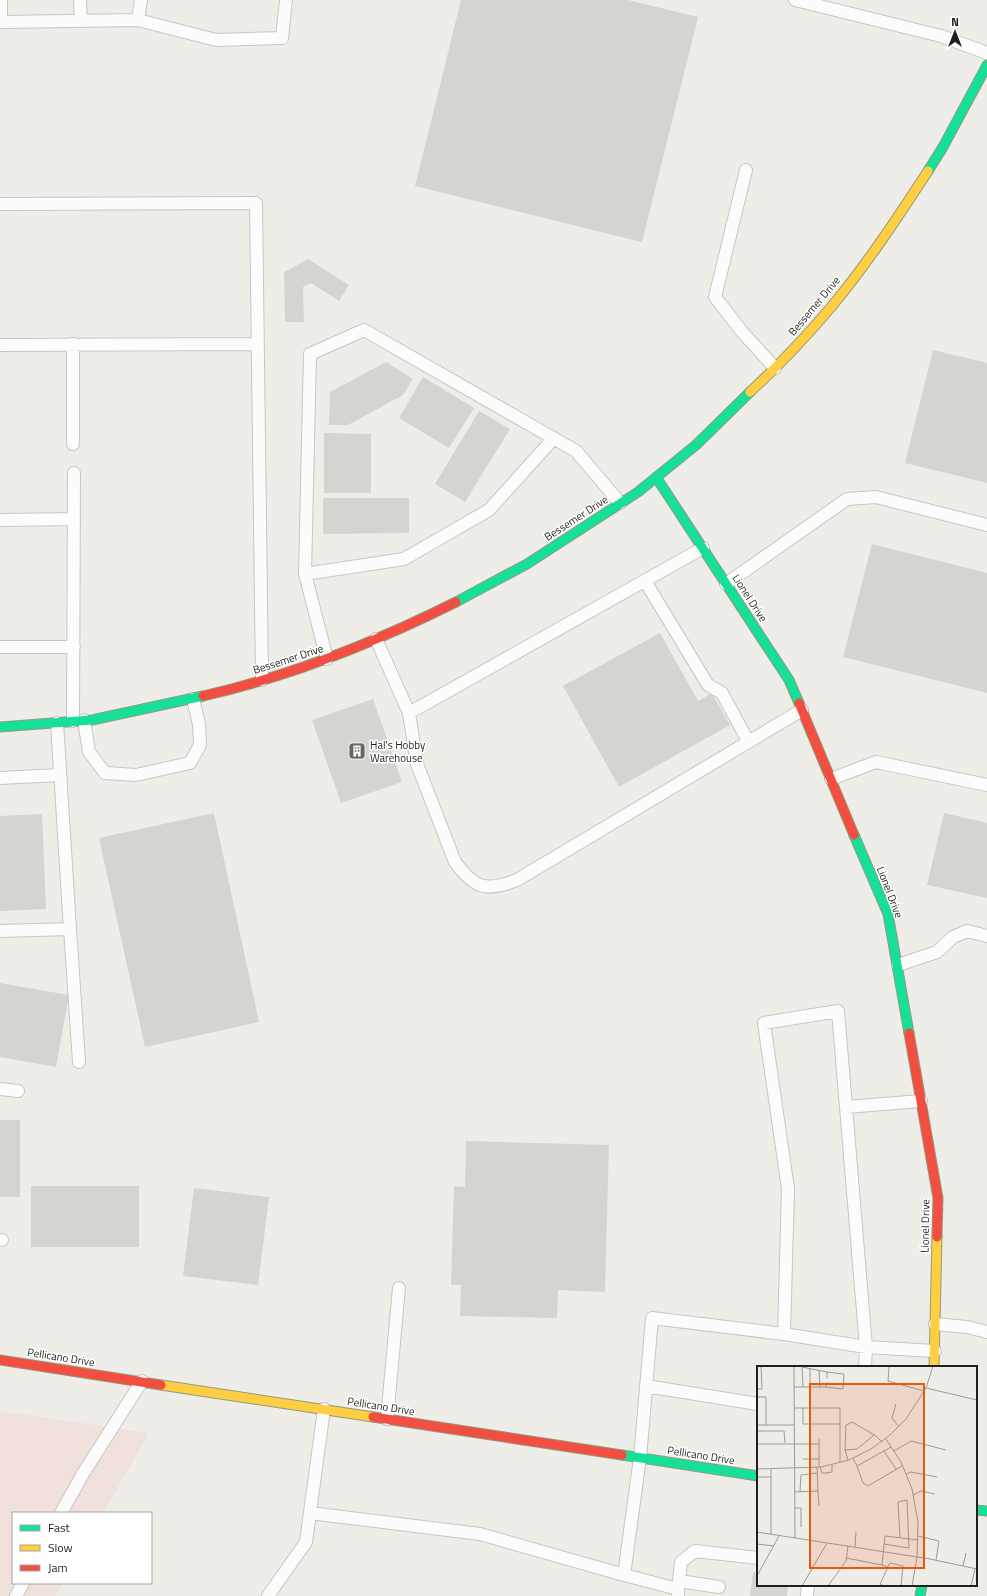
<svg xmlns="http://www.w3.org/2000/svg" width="987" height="1596" font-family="'Titillium Web',sans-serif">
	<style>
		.commercial { fill: #f1e1dc }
		.building { fill: #d6d4d0 }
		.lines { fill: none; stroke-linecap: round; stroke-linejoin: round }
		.lane-casing { stroke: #c6c6c4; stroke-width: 14 }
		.fast-casing { stroke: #94997e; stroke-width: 11 }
		.slow-casing { stroke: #94997e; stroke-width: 11 }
		.jam-casing { stroke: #94997e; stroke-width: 11 }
		.lane { stroke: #fcfcfc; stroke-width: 12 }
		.fast { stroke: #16e098; stroke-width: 9 }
		.slow { stroke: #ffcf43; stroke-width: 9 }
		.jam { stroke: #f24e42; stroke-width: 9 }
		.labels { text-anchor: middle; stroke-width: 3; stroke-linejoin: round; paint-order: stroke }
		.street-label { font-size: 11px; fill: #1f1f1f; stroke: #fff }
		.poi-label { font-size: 11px; fill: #1f1f1f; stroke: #fff; text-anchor: start }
		.inset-road { fill: none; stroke: #9b9b98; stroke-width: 1 }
		.view { fill: #e8590c; fill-opacity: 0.15; stroke: #e8590c; stroke-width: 2 }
		.inset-edge { fill: none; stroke: #1f1f1f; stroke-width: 2 }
	</style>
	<rect width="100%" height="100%" fill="#eeede8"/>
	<!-- commercial -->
	<path class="commercial" d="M0,1411l149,22 -46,80h-90v70h50l-8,13h-55z"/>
	<!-- building -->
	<path class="building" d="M461,0h167l70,17 -56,225 -227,-56z
		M308,259l41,26 -10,16 -28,-18 -8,4 1,35h-19l-1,-50z
		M933,350l54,13v120l-82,-20z
		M386,362l27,17 -10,16 -55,30h-19l1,-33z
		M423,377l51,31 -25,40 -50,-30z
		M479,411l31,18 -45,73 -30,-18z
		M324,433l47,1v59h-47z
		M323,498h86v35l-86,1z
		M872,544l115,29v120l-144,-36z
		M660,633l38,68 14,-8 18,32 -111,62 -56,-101z
		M373,699l29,83 -61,21 -29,-83z
		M214,813l45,209 -114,25 -46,-209z
		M944,813l43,10v75l-60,-13z
		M42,814l4,95 -46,2v-95z
		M0,983l69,12 -13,72 -56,-10z
		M0,1120h20v77h-20z
		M466,1141l143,4 -4,147 -47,-2 -1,28 -97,-2 1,-31h-10l3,-99 11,1z
		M31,1186h108v61h-108z
		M194,1188l75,9 -11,88 -75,-9z
		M753,1572l5,1v12h30l-1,11h-37z"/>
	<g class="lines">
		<!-- lane casing -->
		<g class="lane-casing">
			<path id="lane" d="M1,0v22
				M80,0l1,21
				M795,0l146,36 46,17
				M138,20l78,20 66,-2 4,-38
				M0,22l138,-2 3,-20
				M746,170l-31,127 28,36 32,35
				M0,204l256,-1 6,477
				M73,344v100
				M0,345l258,-1
				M0,520l74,-1
				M305,574l99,-15 85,-49 65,-72
				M645,581l63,104 14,8 26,48
				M726,584l121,-85 29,-2 111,28
				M376,639l33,74 294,-165
				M0,647h74
				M327,659l-22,-85 5,-220 54,-24 212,121 44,52
				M409,713l8,51 38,98c20,27 31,30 62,18l285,-170
				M84,720l5,32 16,21 31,2 54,-12 10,-18 -1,-21 -6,-25
				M73,721l1,-248
				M0,778l59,-3
				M831,779l45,-17 111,23
				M70,929l9,133
				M0,931l70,-2 -13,-206
				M898,965l39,-13 16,-15 14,-6 20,5
				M0,1089l18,2
				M846,1107l75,-6
				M0,1240h2
				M935,1324l32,3 20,5
				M784,1334l4,-145 -24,-166 74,-12 28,336 -1,20
				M646,1386l112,18
				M387,1419l12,-131
				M61,1513l23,-41 58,-91
				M310,1513l170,21 144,41
				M679,1581l40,6
				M678,1589l3,-27 14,-11 63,7
				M16,1596l7,-13
				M268,1596l38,-54 18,-133
				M678,1596v-7l-54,-14 16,-117 12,-140 132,16 82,13 69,4
				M807,1596l1,-11"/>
		</g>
		<!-- fast casing -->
		<g class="fast-casing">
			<path id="fast" d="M928,171l15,-24 44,-82
				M656,477l133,203 10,23
				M456,602l71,-38 111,-72 58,-47 54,-53
				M0,727l92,-7 111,-24
				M854,835l34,79 21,119
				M622,1455l136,21
				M976,1510l11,1
				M920,1596l2,-11"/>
		</g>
		<!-- slow casing -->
		<g class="slow-casing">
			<path id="slow" d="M750,392c29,-27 57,-56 82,-86 35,-42 66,-89 96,-135
				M934,1367l3,-130
				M161,1385l212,32"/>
		</g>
		<!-- jam casing -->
		<g class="jam-casing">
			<path id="jam" d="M203,696c88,-20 173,-54 253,-94
				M799,703l55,132
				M909,1033l29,165 -1,39
				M0,1360l161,25
				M373,1417l249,38"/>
		</g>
		<!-- lane -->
		<use href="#lane" class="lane"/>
		<!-- fast -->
		<use href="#fast" class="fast"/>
		<!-- slow -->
		<use href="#slow" class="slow"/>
		<!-- jam -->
		<use href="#jam" class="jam"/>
	</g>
	<!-- icons -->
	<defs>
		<g id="building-square" transform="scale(0.9)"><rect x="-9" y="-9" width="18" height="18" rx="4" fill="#676765" stroke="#fff"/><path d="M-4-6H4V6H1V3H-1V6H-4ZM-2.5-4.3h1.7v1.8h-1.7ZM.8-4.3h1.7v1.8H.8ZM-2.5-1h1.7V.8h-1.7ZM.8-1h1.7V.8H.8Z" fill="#fff"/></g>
	</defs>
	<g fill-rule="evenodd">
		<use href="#building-square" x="357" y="751"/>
	</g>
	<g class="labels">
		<!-- street labels -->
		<g class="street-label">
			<text transform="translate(814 306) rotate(-50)" y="4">Bessemer Drive</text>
			<text transform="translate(576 518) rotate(-33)" y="4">Bessemer Drive</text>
			<text transform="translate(750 598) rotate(57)" y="4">Lionel Drive</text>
			<text transform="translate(288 659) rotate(-18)" y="4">Bessemer Drive</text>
			<text transform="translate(890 892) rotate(69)" y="4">Lionel Drive</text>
			<text transform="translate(925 1226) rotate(-89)" y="4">Lionel Drive</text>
			<text transform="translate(61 1357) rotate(9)" y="4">Pellicano Drive</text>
			<text transform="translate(381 1406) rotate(9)" y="4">Pellicano Drive</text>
			<text transform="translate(701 1455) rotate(9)" y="4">Pellicano Drive</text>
		</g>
		<!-- poi labels -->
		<g class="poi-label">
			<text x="370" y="749">Hal's Hobby<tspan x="370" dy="13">Warehouse</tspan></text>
		</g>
	</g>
	<!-- overview -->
	<g transform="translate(757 1366)">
		<rect width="220" height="220" fill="#eeede8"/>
		<path class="inset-road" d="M37,0l1,172M132,0l-1,15 36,10M53,3v18M62,5l1,16M37,21h32l1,-5M46,21l-1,-20 25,5v6M69,21l17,2 1,-15 -17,-2M169,22l51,12M0,23h5l-1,-23M0,31h9v28h-9M139,38l-4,14 7,9M37,42h46v54M46,42v16h37M9,59h28M0,65h27l1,12M129,73l15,23 11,27 6,33 -1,35 -5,29M0,78h62M88,84l12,-1 17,-14M127,85l12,18M137,85l17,-10 35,9M96,92l4,8 34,-19M46,93h16M91,94l-3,-10 1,-25 6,-3 24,14 6,6M100,100l6,17 5,3 34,-20M62,101v-28M63,101l2,6h4l6,-1v-7M0,103l64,-2 28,-7 22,-11 19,-14 16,-16 20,-31 7,-22M149,108l5,-2 26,5M0,111h15M61,125l1,15M38,126l23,-1 -1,-24M43,126l1,-17 16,-2M156,129l8,-4 14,3M38,142h6v19M0,166l173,27 47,10M14,169v-66M161,170l21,5 -3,19M0,178l17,2M127,178l25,4 -2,-48 -9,2 2,36M98,181l1,-15M89,192l36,7M206,200l3,-13M131,201l2,-4 13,3 -2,20M0,210l22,-40M45,220l25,-43M71,220l18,-25 2,-15M127,220l-4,-2 8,-17 -6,-2 3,-29 33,4M214,220l4,-17"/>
		<path class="view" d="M53,18h114v184h-114z"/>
		<rect width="220" height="220" class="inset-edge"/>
	</g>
	<!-- legend -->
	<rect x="12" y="1512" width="140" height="72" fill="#ffffff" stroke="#a5a5a5"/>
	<rect x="20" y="1525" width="20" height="6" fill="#16e098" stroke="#a5a5a5"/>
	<text x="48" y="1532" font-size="12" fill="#1f1f1f">Fast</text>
	<rect x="20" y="1545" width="20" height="6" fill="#ffcf43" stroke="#a5a5a5"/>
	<text x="48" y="1552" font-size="12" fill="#1f1f1f">Slow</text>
	<rect x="20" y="1565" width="20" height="6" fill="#f24e42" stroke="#a5a5a5"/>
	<text x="48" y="1572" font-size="12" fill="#1f1f1f">Jam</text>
	<!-- north arrow -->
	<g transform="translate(955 32)" stroke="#ffffff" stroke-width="3" paint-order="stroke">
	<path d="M0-3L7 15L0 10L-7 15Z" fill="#1f1f1f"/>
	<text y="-6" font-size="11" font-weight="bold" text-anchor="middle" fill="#1f1f1f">N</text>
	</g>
</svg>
